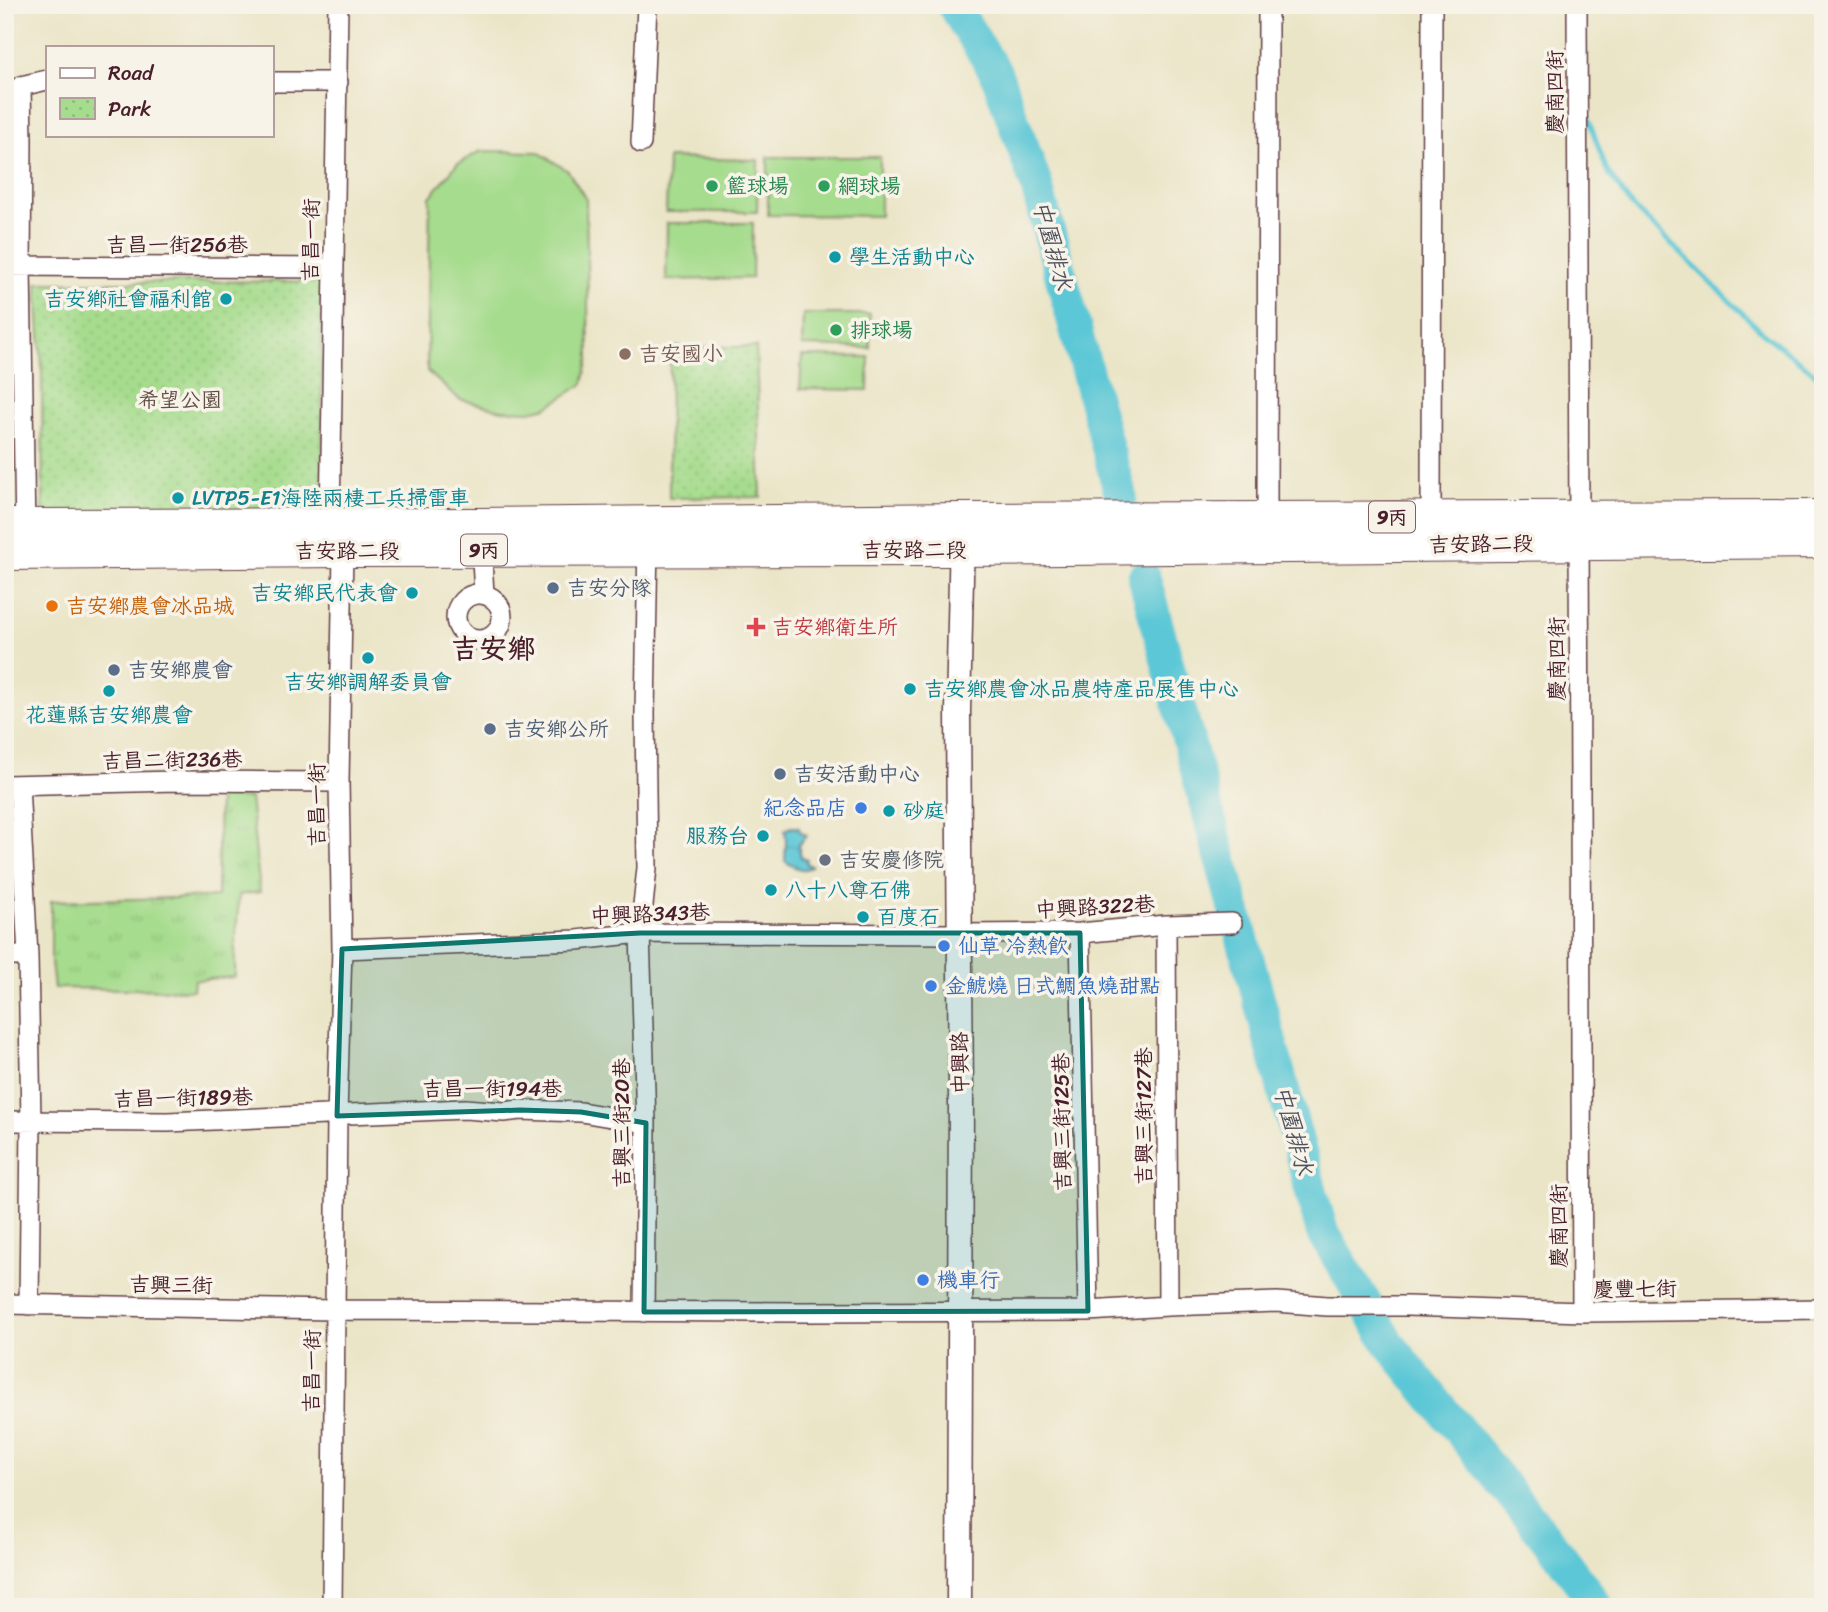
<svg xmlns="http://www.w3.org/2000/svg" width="1828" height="1612" font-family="Sriracha,'LXGW WenKai TC',sans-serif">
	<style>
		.grass { fill: url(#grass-tufts); stroke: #787e5c; stroke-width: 2 }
		.park { fill: url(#park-dots); stroke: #787e5c; stroke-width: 2 }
		.pitch { fill: #a6dc8d; stroke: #787e5c; stroke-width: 2 }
		.water { fill: url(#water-waves); stroke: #537380; stroke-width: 2 }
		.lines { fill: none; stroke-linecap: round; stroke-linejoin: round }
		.stream { stroke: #5cc7d6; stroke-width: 5 }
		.river { stroke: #5cc7d6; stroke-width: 33 }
		.minor-casing { stroke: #623d43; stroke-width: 22 }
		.tertiary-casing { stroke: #623d43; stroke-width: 27 }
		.primary-casing { stroke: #623d43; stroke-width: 34 }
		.minor { stroke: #fff; stroke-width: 19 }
		.tertiary { stroke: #fff; stroke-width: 24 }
		.primary { stroke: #fff; stroke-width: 32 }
		.marked { fill: #0f766e; fill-opacity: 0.2; stroke: #0f766e; stroke-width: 5; stroke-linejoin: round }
		.leisure-dot { fill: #2e9e5b; stroke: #f7f3e8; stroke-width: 2.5 }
		.culture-dot { fill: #0f9aa8; stroke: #f7f3e8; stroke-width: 2.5 }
		.education-dot { fill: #8d6e63; stroke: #f7f3e8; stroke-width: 2.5 }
		.service-dot { fill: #5c6f8a; stroke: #f7f3e8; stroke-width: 2.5 }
		.food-dot { fill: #e8710a; stroke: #f7f3e8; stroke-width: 2.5 }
		.health-dot { fill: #e0444e; stroke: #f7f3e8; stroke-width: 2.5 }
		.shop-dot { fill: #3f7fe0; stroke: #f7f3e8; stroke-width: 2.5 }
		.worship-dot { fill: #6b7280; stroke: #f7f3e8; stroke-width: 2.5 }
		.labels { text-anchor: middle; stroke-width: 7; stroke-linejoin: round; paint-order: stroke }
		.shield { fill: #f7f3e8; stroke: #7e5f64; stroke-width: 2 }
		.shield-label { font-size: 19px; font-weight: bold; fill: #4a1f2b }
		.street-label { font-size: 21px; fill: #4a1f2b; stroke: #f7f3e8 }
		.leisure-label { font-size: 21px; fill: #27864d; stroke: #f7f3e8; text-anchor: start }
		.culture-label { font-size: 21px; fill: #0d838f; stroke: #f7f3e8; text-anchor: start }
		.education-label { font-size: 21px; fill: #785e54; stroke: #f7f3e8; text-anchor: start }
		.park-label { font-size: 21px; fill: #614e44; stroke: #f7f3e8 }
		.service-label { font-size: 21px; fill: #4e5e75; stroke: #f7f3e8; text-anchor: start }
		.food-label { font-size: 21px; fill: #c56008; stroke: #f7f3e8; text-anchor: start }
		.health-label { font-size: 21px; fill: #be3a42; stroke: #f7f3e8; text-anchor: start }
		.shop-label { font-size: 21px; fill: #366cbe; stroke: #f7f3e8; text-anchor: start }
		.worship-label { font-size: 21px; fill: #5b616d; stroke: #f7f3e8; text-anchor: start }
		.water-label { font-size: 23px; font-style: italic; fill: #4f515e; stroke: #f7f3e8 }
		.district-label { font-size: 28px; font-weight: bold; fill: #4a1f2b; stroke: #f7f3e8 }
	</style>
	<defs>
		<pattern id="grass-tufts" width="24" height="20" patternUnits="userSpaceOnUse" patternTransform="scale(1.75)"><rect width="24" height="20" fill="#a6dc8d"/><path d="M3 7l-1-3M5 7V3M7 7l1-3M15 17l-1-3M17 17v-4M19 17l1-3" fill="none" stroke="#90bc7a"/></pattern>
		<pattern id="park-dots" width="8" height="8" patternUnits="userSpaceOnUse" patternTransform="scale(1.75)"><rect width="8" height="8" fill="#a6dc8d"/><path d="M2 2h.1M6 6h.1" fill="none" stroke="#90bc7a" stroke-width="1.8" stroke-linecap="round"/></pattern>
		<pattern id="water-waves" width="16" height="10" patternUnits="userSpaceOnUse" patternTransform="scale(1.75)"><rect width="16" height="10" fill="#5cc7d6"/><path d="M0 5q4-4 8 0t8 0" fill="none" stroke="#52aab8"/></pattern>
	</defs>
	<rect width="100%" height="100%" fill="#f7f3e8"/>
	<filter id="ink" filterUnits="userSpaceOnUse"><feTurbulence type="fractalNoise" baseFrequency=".0143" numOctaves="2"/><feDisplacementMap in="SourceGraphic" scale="14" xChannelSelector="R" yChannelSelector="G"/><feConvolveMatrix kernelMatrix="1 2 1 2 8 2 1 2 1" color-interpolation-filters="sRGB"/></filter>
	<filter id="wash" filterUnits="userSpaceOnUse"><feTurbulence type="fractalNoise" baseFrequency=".00686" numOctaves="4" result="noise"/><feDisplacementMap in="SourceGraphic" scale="28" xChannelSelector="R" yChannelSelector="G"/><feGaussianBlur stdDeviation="1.57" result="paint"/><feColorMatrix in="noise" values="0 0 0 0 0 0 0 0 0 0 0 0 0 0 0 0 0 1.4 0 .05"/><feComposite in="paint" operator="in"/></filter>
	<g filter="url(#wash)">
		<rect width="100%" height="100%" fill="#ebe5c8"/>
		<!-- grass -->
		<path class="grass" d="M11,366l2,140h-8v-139z
			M219,796l31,2 10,94 -21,3 -4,52v30l-41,3 -1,10 -139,-2 -3,-26v-61l166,-4z"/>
		<!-- park -->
		<path class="park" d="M321,281l2,237 -280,1 -1,-150 -5,-86z
			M670,347h86l5,150 -92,1z"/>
		<!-- pitch -->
		<path class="pitch" d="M481,151l57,1 30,19 18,28 3,159 -6,26 -36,23 -17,4 -28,-1 -43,-11 -32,-28 3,-174 27,-33z
			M768,157h112v59l-112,-1z
			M668,158l90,2 -1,52h-91z
			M667,223h86l-1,55 -86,2z
			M803,314h67v34l-68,-2z
			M802,356l67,1 -1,33 -68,-1z"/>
		<!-- water -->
		<path class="water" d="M791,827h7l4,6 5,2 -9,10 3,12 6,3 -1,3 5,3c-7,7 -19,1 -26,-5l1,-20 -1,-11z"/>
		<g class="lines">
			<!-- stream -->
			<path class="stream" d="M1585,109l22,62 25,35 131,127 60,47"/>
			<!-- river -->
			<path class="river" d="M953,5l43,68 40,111 85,313
				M1144,577l178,654 69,115 161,199 46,62"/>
		</g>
	</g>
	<g filter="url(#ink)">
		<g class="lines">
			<!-- minor casing -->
			<g class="minor-casing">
				<path id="minor" d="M1577,5l5,1307
					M271,82h67
					M641,143l6,-138
					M5,266l328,2
					M1267,517l1,-512
					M1431,517l1,-512
					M25,536l-4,-270 1,-124 -1,-56 26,-6
					M481,543l3,51
					M456 617a23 23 0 1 1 46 0a23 23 0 1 1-46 0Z
					M5,785l172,-4 162,1
					M19,785l9,171 3,166 -2,183
					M1166,925l2,381
					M1080,933l8,378
					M342,949l235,-9 63,-7 320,1 120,-1 86,-8 66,-2
					M5,956h23
					M5,1121l163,1 297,-13 39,3 16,-2 61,2 65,11
					M5,1304l330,6 466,2 287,-1 80,-5 109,-4 50,4h80l175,6 241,-3
					M644,1312l2,-189 -6,-190 7,-65 -2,-154 3,-175
					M332,1607l5,-491 5,-167 -3,-167 4,-231 -13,-28 8,-518"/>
			</g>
			<!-- tertiary casing -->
			<g class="tertiary-casing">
				<path id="tertiary" d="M959,1607l2,-508 -3,-387 4,-179"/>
			</g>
			<!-- primary casing -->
			<g class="primary-casing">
				<path id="primary" d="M5,525l475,-1 482,-5 861,-3
					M5,554l338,-3 619,-1 861,-8"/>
			</g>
			<!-- minor -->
			<use href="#minor" class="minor"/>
			<!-- tertiary -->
			<use href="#tertiary" class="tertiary"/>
			<!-- primary -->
			<use href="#primary" class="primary"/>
		</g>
	</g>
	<!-- marked area -->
	<path class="marked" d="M640,933h440l8,378 -444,1 2,-189 -65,-11 -61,-2 -183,6 5,-167z"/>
	<!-- markers -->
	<g class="leisure-dot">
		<circle cx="712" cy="186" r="7"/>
		<circle cx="824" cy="186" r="7"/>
		<circle cx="836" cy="330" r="7"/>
	</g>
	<g class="culture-dot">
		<circle cx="835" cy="257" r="7"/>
		<circle cx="226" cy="299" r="7"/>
		<circle cx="178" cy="498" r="7"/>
		<circle cx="412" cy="593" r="7"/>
		<circle cx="368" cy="658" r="7"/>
		<circle cx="910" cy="689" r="7"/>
		<circle cx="109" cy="691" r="7"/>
		<circle cx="889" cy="811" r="7"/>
		<circle cx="763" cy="836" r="7"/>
		<circle cx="771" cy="890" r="7"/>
		<circle cx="863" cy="917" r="7"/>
	</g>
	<circle class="education-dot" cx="625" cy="354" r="7"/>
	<g class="service-dot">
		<circle cx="553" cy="588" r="7"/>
		<circle cx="114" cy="670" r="7"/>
		<circle cx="490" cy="729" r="7"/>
		<circle cx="780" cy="774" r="7"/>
	</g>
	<circle class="food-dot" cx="52" cy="606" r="7"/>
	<path class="health-dot" d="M752.5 616.5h7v7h7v7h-7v7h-7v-7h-7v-7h7z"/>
	<g class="shop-dot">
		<circle cx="861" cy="808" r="7"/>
		<circle cx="944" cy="946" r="7"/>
		<circle cx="931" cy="986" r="7"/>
		<circle cx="923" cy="1280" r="7"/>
	</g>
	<circle class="worship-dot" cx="825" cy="860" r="7"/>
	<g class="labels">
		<!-- shield labels -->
		<g class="shield">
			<rect x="1369" y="501.5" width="46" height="31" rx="5"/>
			<rect x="461" y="534.5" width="46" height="31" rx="5"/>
		</g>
		<g class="shield-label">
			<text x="1392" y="524">9丙</text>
			<text x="484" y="557">9丙</text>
		</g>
		<!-- street labels -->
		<g class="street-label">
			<text transform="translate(1555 92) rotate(-90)" y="7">慶南四街</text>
			<text transform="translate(311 240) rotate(-89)" y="7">吉昌一街</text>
			<text x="177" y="252">吉昌一街256巷</text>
			<text transform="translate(1481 544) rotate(-1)" y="7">吉安路二段</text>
			<text x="914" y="557">吉安路二段</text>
			<text x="347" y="558">吉安路二段</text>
			<text transform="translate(1557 659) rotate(-90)" y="7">慶南四街</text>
			<text transform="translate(172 760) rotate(-1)" y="7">吉昌二街236巷</text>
			<text transform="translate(317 805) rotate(-90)" y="7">吉昌一街</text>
			<text transform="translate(1095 907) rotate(-3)" y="7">中興路322巷</text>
			<text transform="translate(650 914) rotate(-2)" y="7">中興路343巷</text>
			<text transform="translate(960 1063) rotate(-91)" y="7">中興路</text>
			<text x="492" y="1096">吉昌一街194巷</text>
			<text transform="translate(183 1098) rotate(-1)" y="7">吉昌一街189巷</text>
			<text transform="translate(1144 1116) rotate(-90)" y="7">吉興三街127巷</text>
			<text transform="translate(1062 1122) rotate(-91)" y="7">吉興三街125巷</text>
			<text transform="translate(622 1123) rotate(-90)" y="7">吉興三街20巷</text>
			<text transform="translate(1559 1226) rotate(-90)" y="7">慶南四街</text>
			<text transform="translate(171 1285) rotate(1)" y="7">吉興三街</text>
			<text transform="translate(1635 1289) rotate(-1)" y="7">慶豐七街</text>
			<text transform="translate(312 1371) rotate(-89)" y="7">吉昌一街</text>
		</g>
		<!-- leisure labels -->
		<g class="leisure-label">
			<text x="726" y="193">籃球場</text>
			<text x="838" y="193">網球場</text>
			<text x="850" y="337">排球場</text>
		</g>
		<!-- culture labels -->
		<g class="culture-label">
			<text x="849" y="264">學生活動中心</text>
			<text x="212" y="306" text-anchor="end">吉安鄉社會福利館</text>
			<text x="192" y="505">LVTP5-E1海陸兩棲工兵掃雷車</text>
			<text x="398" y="600" text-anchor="end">吉安鄉民代表會</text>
			<text x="368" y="689" text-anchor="middle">吉安鄉調解委員會</text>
			<text x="924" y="696">吉安鄉農會冰品農特產品展售中心</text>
			<text x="109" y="722" text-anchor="middle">花蓮縣吉安鄉農會</text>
			<text x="903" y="818">砂庭</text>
			<text x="749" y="843" text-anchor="end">服務台</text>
			<text x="785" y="897">八十八尊石佛</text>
			<text x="877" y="924">百度石</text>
		</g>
		<!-- education labels -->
		<g class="education-label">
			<text x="639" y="361">吉安國小</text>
		</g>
		<!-- park labels -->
		<g class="park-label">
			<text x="180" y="407">希望公園</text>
		</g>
		<!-- service labels -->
		<g class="service-label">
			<text x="567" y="595">吉安分隊</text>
			<text x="128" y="677">吉安鄉農會</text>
			<text x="504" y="736">吉安鄉公所</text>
			<text x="794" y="781">吉安活動中心</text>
		</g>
		<!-- food labels -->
		<g class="food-label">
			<text x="66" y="613">吉安鄉農會冰品城</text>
		</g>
		<!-- health labels -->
		<g class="health-label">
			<text x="772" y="634">吉安鄉衛生所</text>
		</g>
		<!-- shop labels -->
		<g class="shop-label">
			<text x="847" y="815" text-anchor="end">紀念品店</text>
			<text x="958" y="953">仙草 冷熱飲</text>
			<text x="945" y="993">金鯱燒 日式鯛魚燒甜點</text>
			<text x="937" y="1287">機車行</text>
		</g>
		<!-- worship labels -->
		<g class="worship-label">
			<text x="839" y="867">吉安慶修院</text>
		</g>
		<!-- water labels -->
		<g class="water-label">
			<text transform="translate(1053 245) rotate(75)" y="8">中園排水</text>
			<text transform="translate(1294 1130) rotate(75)" y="8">中園排水</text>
		</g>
		<!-- district labels -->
		<g class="district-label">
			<text x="493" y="658">吉安鄉</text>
		</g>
	</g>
	<!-- margin -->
	<rect width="1828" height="1612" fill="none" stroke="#f7f3e8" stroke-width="28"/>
	<!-- legend -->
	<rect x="46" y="46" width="228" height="91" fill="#f7f3e8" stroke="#b29e9c" stroke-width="2"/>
	<rect x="60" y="68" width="35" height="10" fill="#ffffff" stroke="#b29e9c" stroke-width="2"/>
	<text x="108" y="80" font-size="21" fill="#4a1f2b">Road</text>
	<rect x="60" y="98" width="35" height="21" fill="url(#park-dots)" stroke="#b29e9c" stroke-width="2"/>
	<text x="108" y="116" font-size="21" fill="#4a1f2b">Park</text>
</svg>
